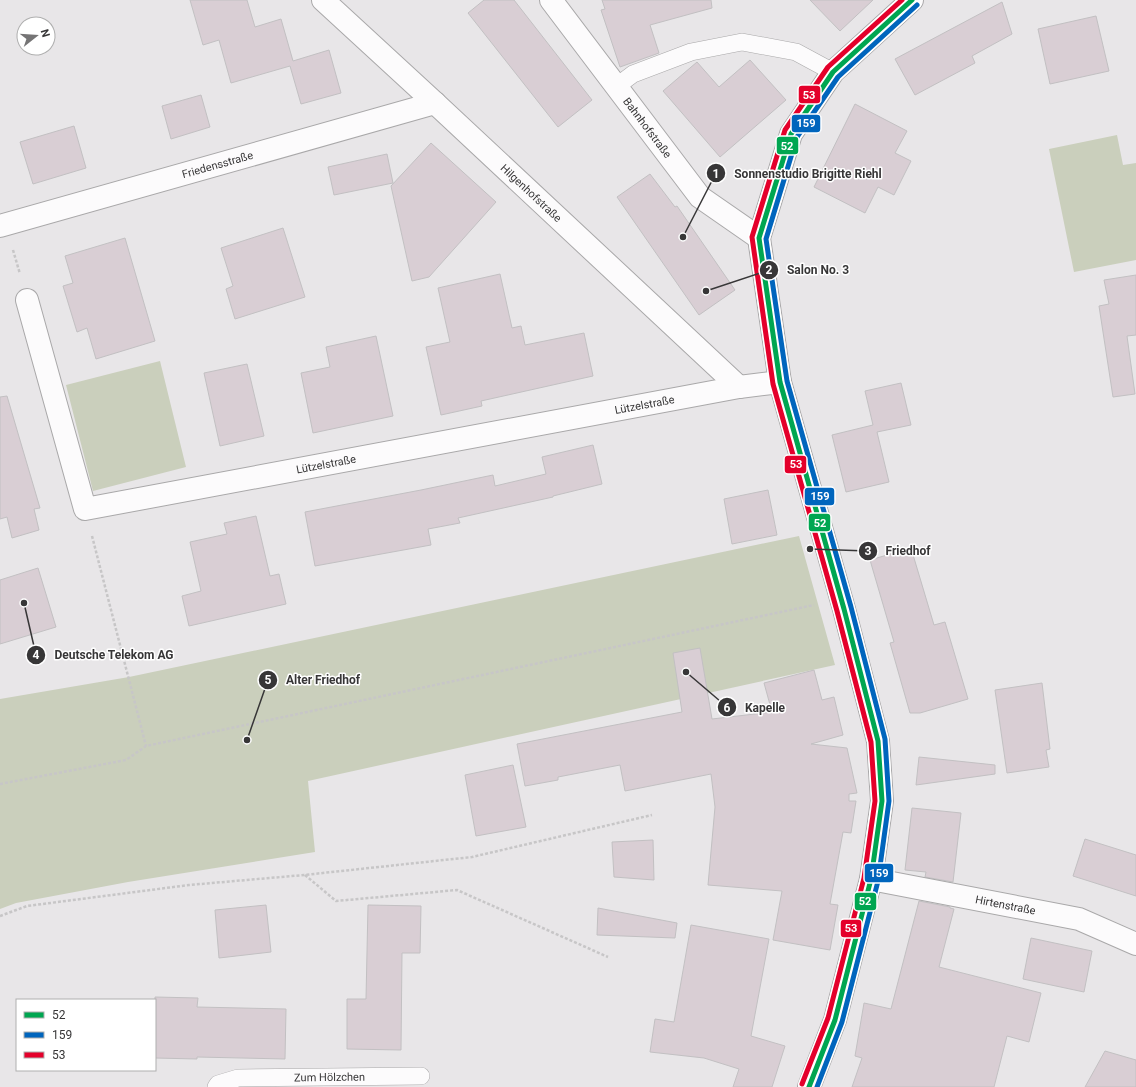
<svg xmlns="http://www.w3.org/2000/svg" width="1136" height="1087" font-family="Roboto,sans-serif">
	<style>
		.green { fill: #cacfbc }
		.building { fill: #d9ced4; stroke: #c2c0c2 }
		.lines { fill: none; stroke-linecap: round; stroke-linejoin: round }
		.lane-casing { stroke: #a9a8a9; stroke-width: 18 }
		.street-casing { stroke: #a9a8a9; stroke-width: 24 }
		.secondary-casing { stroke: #a9a8a9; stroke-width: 24 }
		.path { stroke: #c7c6c7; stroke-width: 2.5; stroke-dasharray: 3 2; stroke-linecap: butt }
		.lane { stroke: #fcfbfc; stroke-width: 17 }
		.street { stroke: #fcfbfc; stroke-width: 22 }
		.secondary { stroke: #fcfbfc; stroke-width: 22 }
		.bus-1-casing { stroke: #fff; stroke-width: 8 }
		.bus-2-casing { stroke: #fff; stroke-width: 8 }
		.bus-3-casing { stroke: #fff; stroke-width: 8 }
		.bus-1 { stroke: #00a651; stroke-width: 5 }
		.bus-2 { stroke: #0065bd; stroke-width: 5 }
		.bus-3 { stroke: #e4002b; stroke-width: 5 }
		.labels { text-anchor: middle; stroke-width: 3; stroke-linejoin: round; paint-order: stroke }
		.street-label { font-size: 11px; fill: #373637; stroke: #fff }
		.leader { fill: none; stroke: #373637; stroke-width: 1.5 }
		.callout-dot { fill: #373637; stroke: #fff; stroke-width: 1.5 }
		.mark-label { font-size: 12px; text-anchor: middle; font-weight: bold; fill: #fff }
		.callout-label { font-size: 12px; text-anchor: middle; font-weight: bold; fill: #373637; stroke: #fff; stroke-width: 3; stroke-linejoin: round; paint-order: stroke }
		.line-badge { stroke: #fff; stroke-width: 1.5 }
		.badge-label { font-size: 11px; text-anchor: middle; font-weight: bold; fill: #fff }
	</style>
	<rect width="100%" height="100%" fill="#e8e6e8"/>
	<!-- green -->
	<path class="green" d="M1117,135l6,30 13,-2v97l-62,12 -25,-123z
		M160,361l26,106 -93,24 -27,-106z
		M799,536l36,129 -527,116 7,71 -187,30 -112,21 -16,6v-210l129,-22z"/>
	<!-- building -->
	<path class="building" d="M190,0h57l8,27 26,-8 12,42 36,-11 12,43 -40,11 -11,-38 -59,17 -12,-43 -16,5z
		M484,0h30l78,100 -34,27 -90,-114z
		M602,0h109l1,8 -62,17 9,28 -39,14 -19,-57 4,-1z
		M810,0h63l-33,31z
		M1002,2l10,32 -40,22 3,7 -60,32 -20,-36z
		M1096,16l13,55 -59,13 -12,-55z
		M750,60l36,40 -66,57 -57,-66 34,-29 22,25z
		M201,95l9,32 -39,12 -9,-33z
		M855,104l52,27 -12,22 16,8 -17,34 -16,-8 -13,26 -51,-26z
		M74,126l12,42 -53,16 -13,-42z
		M431,143l65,59 -67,75 -17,4 -21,-95z
		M387,154l6,29 -59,12 -6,-28z
		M650,174l25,33 2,-1 58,84 -36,25 -82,-118z
		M283,228l22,69 -70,22 -9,-30 7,-3 -12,-38z
		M125,238l30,103 -59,18 -9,-31 -10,4 -14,-46 10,-3 -8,-27z
		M500,274l12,54 9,-2 4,19 59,-12 9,43 -112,25 1,5 -41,9 -15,-68 24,-5 -12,-54z
		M1136,275v60l-9,1 8,58 -22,3 -14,-91 10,-2 -5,-24z
		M376,336l17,80 -80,17 -12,-60 29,-6 -4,-20z
		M247,364l17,72 -44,10 -16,-73z
		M901,383l10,42 -34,7 12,50 -43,10 -14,-57 41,-10 -8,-34z
		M7,396l33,112 -6,1 5,21 -27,8 -5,-21 -7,2v-122z
		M593,445l9,39 -49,12v1l-95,21 2,5 -32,6 3,16 -116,21 -10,-54 116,-22 72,-15 2,11 51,-12 -4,-17z
		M768,490l9,45 -45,9 -8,-45z
		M256,516l14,60 9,-2 7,30 -97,22 -7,-30 19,-5 -11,-49 37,-8 -3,-11z
		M911,548l23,77 11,-3 23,77 -48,14h-10l-20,-70 4,-1 -24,-82z
		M38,568l18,59 -56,17v-64z
		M700,648l12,71 60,-7 -8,-29 50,-13 8,30 12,-3 9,38 -32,9 36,4 10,45 -8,1v7h7l-5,32 -8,-1 -13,72 8,1 -8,45 -57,-10 9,-49 -74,-6 7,-78 -4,-33 -86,17 -5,-26 -62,12v3l-33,6 -8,-42 165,-32 -9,-59z
		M1042,683l8,66 -4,1 3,17 -42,6 -12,-83z
		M919,757l76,8v9l-79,11z
		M513,765l13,62 -50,9 -11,-61z
		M912,808l49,5 -8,69 -28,-5 1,-5 -21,-2z
		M1085,839l51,16v41l-63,-20z
		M653,840l1,40 -40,-3 -2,-35z
		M919,901l31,6v1l4,1 -15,58 102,26 -12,49 -22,-6 -13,51h-142l10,-29 -7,-2 9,-53 27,6z
		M266,905l5,47 -52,6 -4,-48z
		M368,905l53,1 -1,47h-18l-1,97 -54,-1v-50h19z
		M598,908l79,15 -2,15 -78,-3z
		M691,925l78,14 -18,97 34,10 -13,41h-39l6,-18 -35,-11 -54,-6 5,-33 19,3z
		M1031,938l61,13 -8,41 -61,-13z
		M155,997l43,1 -1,9 89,2 -1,50 -88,-2v2l-42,-1z
		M1105,1051l31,9v27h-51z"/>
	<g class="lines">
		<!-- lane casing -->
		<g class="lane-casing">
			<g id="lane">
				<path d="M617,86l16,-12 58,-22 51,-10 54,10 37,20"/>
				<path id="s1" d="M216,1087l2,-3 20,-6 183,-2"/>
			</g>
		</g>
		<!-- street casing -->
		<g class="street-casing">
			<g id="street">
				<path id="s2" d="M323,0l112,103 304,284"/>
				<path id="s3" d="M551,0l149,197 59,41"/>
				<path id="s4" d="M0,226l435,-123"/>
				<path id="s5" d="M27,300l58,209 654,-122 41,-5"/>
				<path id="s6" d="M871,879l208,40 57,25"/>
			</g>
		</g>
		<!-- secondary casing -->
		<g class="secondary-casing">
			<path id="secondary" d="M809,1087l26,-67 36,-141 11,-78 -4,-60 -34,-132 -64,-227 -21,-144 32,-104 42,-62 79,-72"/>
		</g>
		<!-- path -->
		<path class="path" d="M13,250l7,24
			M92,536l54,210
			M0,784l126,-24 20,-14 668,-141
			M305,875l31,26 121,-11 151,67
			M0,916l27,-10 162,-21 115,-10 168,-18 180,-42"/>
		<!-- lane -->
		<use href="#lane" class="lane"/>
		<!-- street -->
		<use href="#street" class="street"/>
		<!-- secondary -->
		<use href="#secondary" class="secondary"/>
		<!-- bus-1 casing -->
		<g class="bus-1-casing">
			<path id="bus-1" d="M809,1087l26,-67 36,-141 11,-78 -4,-60 -34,-132 -64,-227 -21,-144 32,-104 42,-62 79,-72"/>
		</g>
		<!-- bus-2 casing -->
		<g class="bus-2-casing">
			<path id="bus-2" d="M817,1087l25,-65 36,-141 11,-80 -4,-62 -34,-132 -64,-226 -21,-142 31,-102 41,-60 79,-72"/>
		</g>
		<!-- bus-3 casing -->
		<g class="bus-3-casing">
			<path id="bus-3" d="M802,1084l26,-66 36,-140 11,-77 -4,-59 -34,-131 -64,-227 -21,-147 33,-107 43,-63 74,-67"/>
		</g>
		<!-- bus-1 -->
		<use href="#bus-1" class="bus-1"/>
		<!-- bus-2 -->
		<use href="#bus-2" class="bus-2"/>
		<!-- bus-3 -->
		<use href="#bus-3" class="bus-3"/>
	</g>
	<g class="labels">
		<!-- street labels -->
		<g class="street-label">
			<text dy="4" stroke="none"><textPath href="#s3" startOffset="160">Bahnhofstraße</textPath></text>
			<text dy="4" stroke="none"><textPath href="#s4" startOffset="226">Friedensstraße</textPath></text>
			<text dy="4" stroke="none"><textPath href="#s2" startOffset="284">Hilgenhofstraße</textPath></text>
			<text dy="4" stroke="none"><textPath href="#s5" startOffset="786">Lützelstraße</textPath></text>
			<text dy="4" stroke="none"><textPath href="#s5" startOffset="462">Lützelstraße</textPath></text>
			<text dy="4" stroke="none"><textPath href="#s6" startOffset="137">Hirtenstraße</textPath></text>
			<text dy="4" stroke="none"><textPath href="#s1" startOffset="116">Zum Hölzchen</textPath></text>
		</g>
	</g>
	<!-- callouts -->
	<path class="leader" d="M683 237L716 173M706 291L769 270M810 549L868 551M24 603L36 655M247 740L268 680M686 672L727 707"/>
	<g class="callout-dot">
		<circle cx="683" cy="237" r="4"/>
		<circle cx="706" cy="291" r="4"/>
		<circle cx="810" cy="549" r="4"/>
		<circle cx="24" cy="603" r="4"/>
		<circle cx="247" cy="740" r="4"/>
		<circle cx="686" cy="672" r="4"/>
		<circle cx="716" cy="173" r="10"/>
		<circle cx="769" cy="270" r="10"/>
		<circle cx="868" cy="551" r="10"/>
		<circle cx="36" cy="655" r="10"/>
		<circle cx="268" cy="680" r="10"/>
		<circle cx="727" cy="707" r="10"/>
	</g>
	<g class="mark-label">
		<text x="716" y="178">1</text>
		<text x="769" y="274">2</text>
		<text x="868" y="555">3</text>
		<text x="36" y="659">4</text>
		<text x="268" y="684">5</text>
		<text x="727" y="712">6</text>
	</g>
	<g class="callout-label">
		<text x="808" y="178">Sonnenstudio Brigitte Riehl</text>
		<text x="818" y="274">Salon No. 3</text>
		<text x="908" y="555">Friedhof</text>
		<text x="114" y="659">Deutsche Telekom AG</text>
		<text x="323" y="684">Alter Friedhof</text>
		<text x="765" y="712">Kapelle</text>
	</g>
	<g class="line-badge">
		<rect x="798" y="85" width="23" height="19" rx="4" fill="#e4002b"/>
		<rect x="791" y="114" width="30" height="19" rx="4" fill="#0065bd"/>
		<rect x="776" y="136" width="23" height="19" rx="4" fill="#00a651"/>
		<rect x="784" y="455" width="23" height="19" rx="4" fill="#e4002b"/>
		<rect x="804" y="487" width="31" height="19" rx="4" fill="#0065bd"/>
		<rect x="808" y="513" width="23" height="19" rx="4" fill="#00a651"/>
		<rect x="864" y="863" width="30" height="20" rx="4" fill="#0065bd"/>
		<rect x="854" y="892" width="23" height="19" rx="4" fill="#00a651"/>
		<rect x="840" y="919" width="22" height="19" rx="4" fill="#e4002b"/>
	</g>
	<g class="badge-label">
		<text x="809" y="99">53</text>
		<text x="806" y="127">159</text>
		<text x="787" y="150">52</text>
		<text x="796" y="468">53</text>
		<text x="820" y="500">159</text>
		<text x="820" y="527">52</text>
		<text x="879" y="877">159</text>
		<text x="865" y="905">52</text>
		<text x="851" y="932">53</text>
	</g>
	<!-- legend -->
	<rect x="16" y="999" width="140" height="72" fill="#ffffff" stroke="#afafaf"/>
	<rect x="24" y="1012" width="20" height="6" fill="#00a651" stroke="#afafaf"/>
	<text x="52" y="1019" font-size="12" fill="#373637">52</text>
	<rect x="24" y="1032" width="20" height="6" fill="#0065bd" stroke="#afafaf"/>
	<text x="52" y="1039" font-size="12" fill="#373637">159</text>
	<rect x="24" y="1052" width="20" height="6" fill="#e4002b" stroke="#afafaf"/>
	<text x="52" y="1059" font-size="12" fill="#373637">53</text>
	<!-- north arrow -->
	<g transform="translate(36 36) rotate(73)"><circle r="19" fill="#ffffff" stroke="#afafaf"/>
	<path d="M0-3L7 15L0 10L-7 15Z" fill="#757475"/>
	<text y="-6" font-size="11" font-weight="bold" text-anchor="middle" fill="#373637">N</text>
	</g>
</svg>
